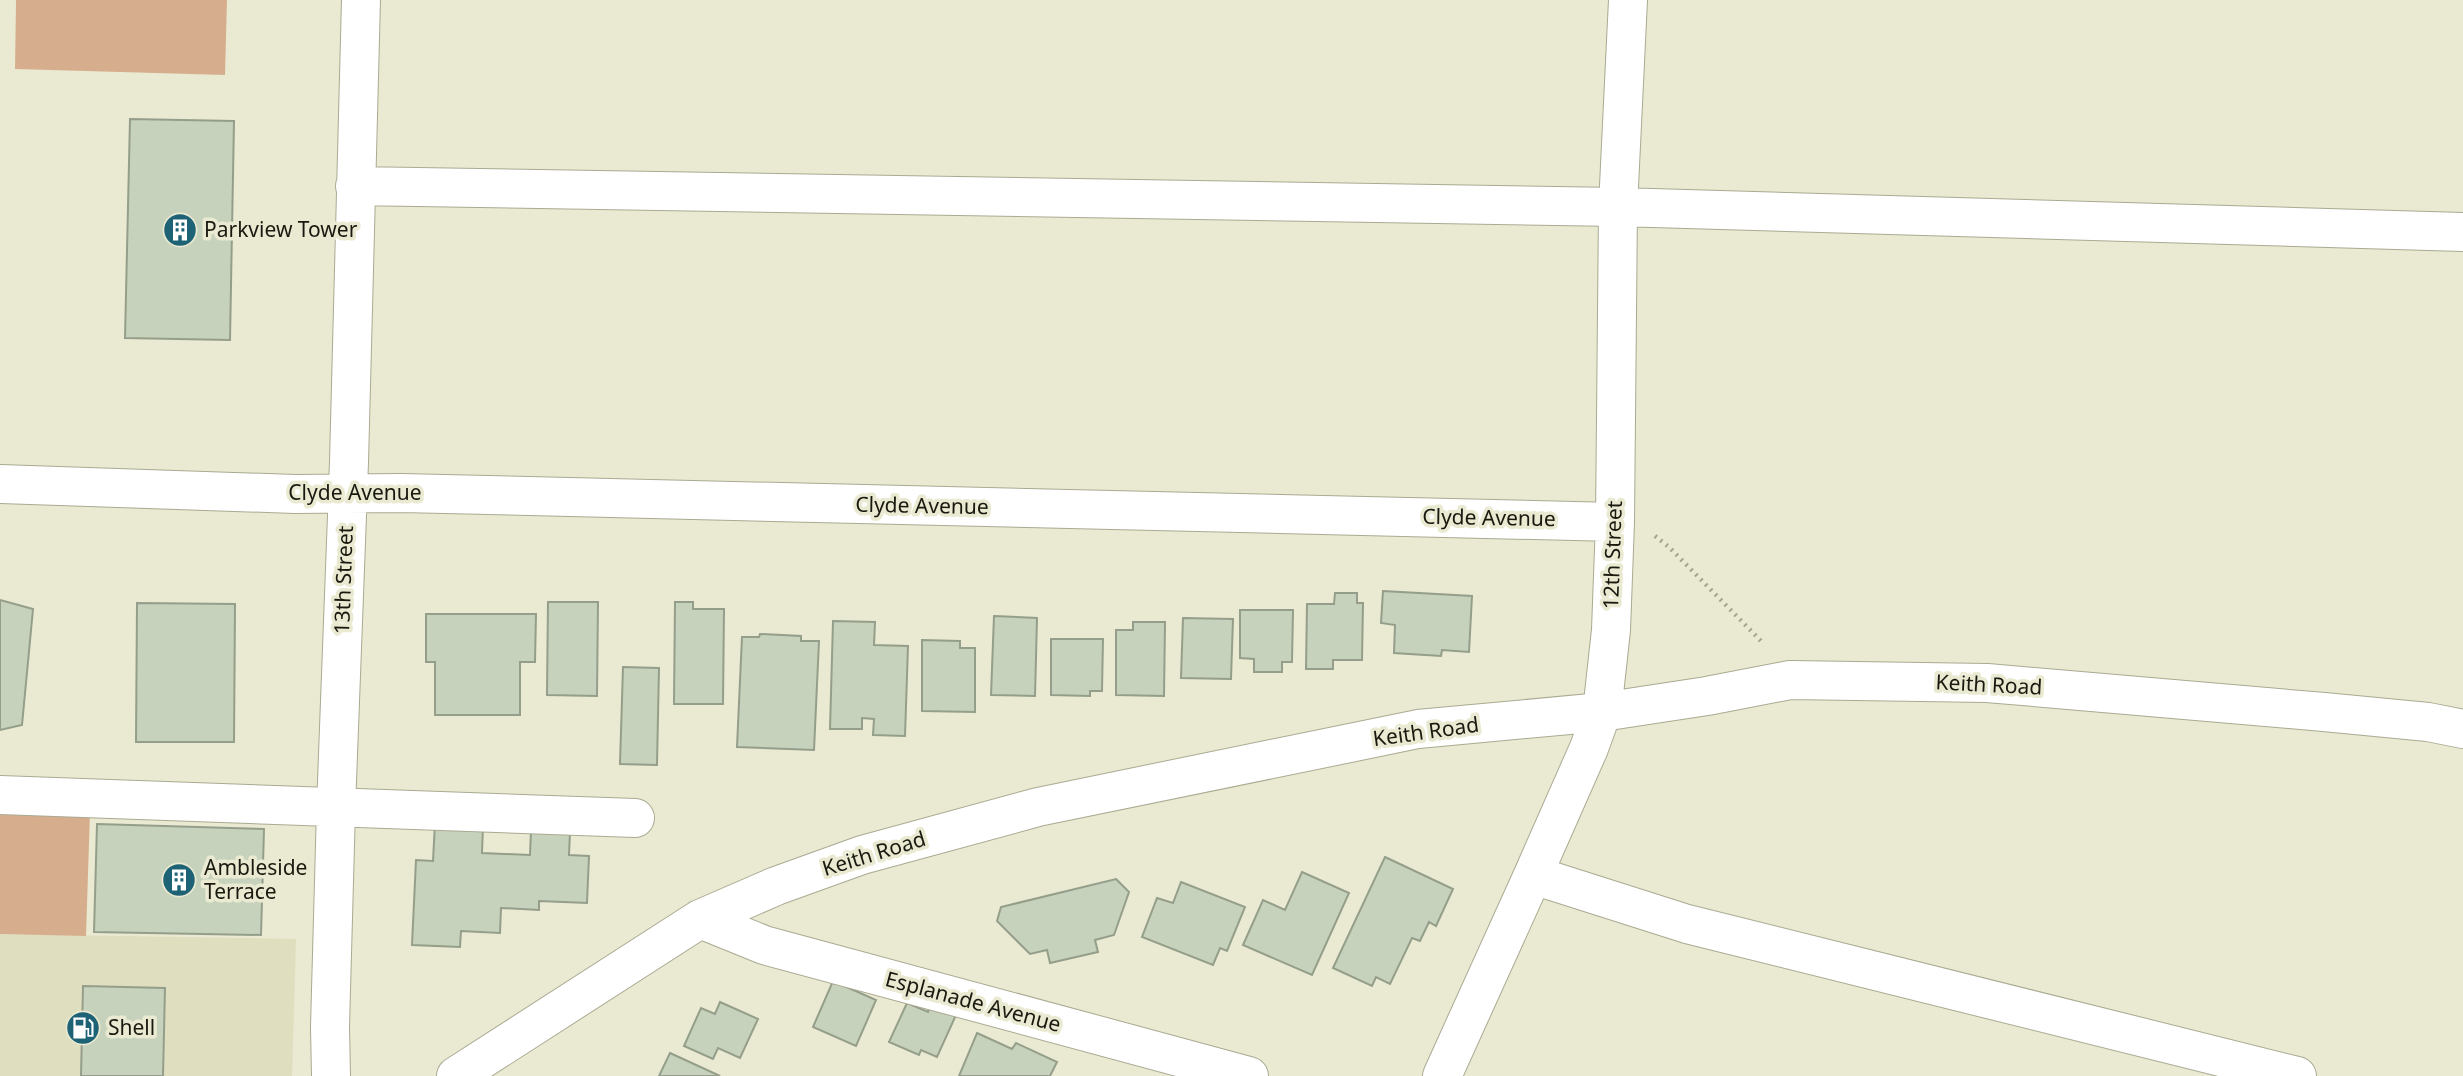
<svg xmlns="http://www.w3.org/2000/svg" width="2463" height="1076" font-family="'Noto Sans',sans-serif">
	<style>
		.built { fill: #dfdebf }
		.green { fill: #d6ae8d }
		.building { fill: #c7d2bc; stroke: #949e8a; stroke-width: 2 }
		.lines { fill: none; stroke-linecap: round; stroke-linejoin: round }
		.minor-casing { stroke: #aaaa93; stroke-width: 40 }
		.path { stroke: #a4a491; stroke-width: 4.5; stroke-dasharray: 2 5; stroke-linecap: butt }
		.minor { stroke: #fff; stroke-width: 38 }
		.labels { text-anchor: middle; stroke-width: 7; stroke-linejoin: round; paint-order: stroke }
		.poi-label { font-size: 21px; fill: #191910; stroke: #eaead2; text-anchor: start }
		.street-label { font-size: 21px; fill: #191910; stroke: #eaead2 }
	</style>
	<rect width="100%" height="100%" fill="#eaead2"/>
	<!-- built -->
	<path class="built" d="M0,934l296,5 -4,137h-292z"/>
	<!-- green -->
	<path class="green" d="M16,0h211l-2,75 -210,-6z
		M0,811l90,1 -4,124 -86,-2z"/>
	<!-- building -->
	<path class="building" d="M130,119l104,2 -4,219 -105,-2z
		M1383,591l89,5 -3,56 -27,-2 -1,6 -47,-3 1,-28 -14,-2z
		M1335,593h22v10h6l-1,57h-29v9h-27l1,-65h27z
		M0,600l33,9 -11,116 -22,5z
		M548,602h50l-1,94 -50,-1z
		M675,602h18v7h31l-1,95h-49z
		M137,603l98,1 -1,138h-98z
		M1240,610h53l-1,52h-10v10h-28v-13l-14,-1z
		M426,614h110l-1,48h-15v53h-85v-53h-9z
		M994,616l43,2 -2,78 -44,-1z
		M1183,618l50,1 -2,60 -50,-1z
		M833,621l42,1 -1,23 34,1 -3,90 -32,-1 1,-16 -12,-1v11h-32z
		M1133,622h32l-1,74 -48,-1v-65h17z
		M760,634l41,2v5h18l-5,109 -77,-3 5,-110h17z
		M1051,639h52l-1,52h-12v5l-39,-1z
		M922,640l38,1v7h15v64l-53,-1z
		M623,667l36,1 -2,97 -37,-1z
		M435,823l48,2 -1,28 48,2 1,-25 39,2 -1,23 20,1 -2,47 -48,-2v9l-38,-2 -1,25 -39,-2 -1,16 -48,-2 4,-85 17,1z
		M97,824l167,5 -3,106 -167,-3z
		M1385,857l68,32 -17,37 -7,-4 -9,19 -8,-3 -22,46 -14,-7 -4,9 -39,-18z
		M1302,872l47,21 -37,82 -69,-30 20,-45 22,10z
		M1116,879l13,13 -15,43 -19,5 3,12 -48,11 -3,-13 -17,4 -33,-33 4,-14z
		M1181,882l64,25 -18,44 -7,-3 -7,17 -71,-28 15,-39 16,5z
		M833,981l43,19 -20,46 -43,-19z
		M83,986l82,2 -2,88h-82z
		M720,1002l38,17 -18,39 -22,-10 -5,11 -29,-13 17,-38 14,6z
		M907,1003l21,9 3,-8 25,11 -19,42 -16,-7 -2,5 -30,-13z
		M977,1033l35,16 4,-6 41,19 -7,14h-91z
		M670,1053l50,23h-61z"/>
	<g class="lines">
		<!-- minor casing -->
		<g class="minor-casing">
			<path id="minor" d="M355,186l1263,21 845,25
				M0,484l295,10 106,-1 1214,29
				M0,795l635,23
				M1533,875l154,49 610,152
				M700,919l64,26 485,131
				M331,1076l-1,-49 6,-219 13,-346 12,-462
				M456,1076l244,-157 76,-33 86,-31 176,-48 380,-78 184,-17 105,-16 83,-16 197,3 337,29 104,10 35,7
				M1442,1076l91,-201 56,-127 13,-36 9,-82 4,-108 3,-315 10,-207"/>
		</g>
		<!-- path -->
		<path class="path" d="M1655,536l14,11 94,96"/>
		<!-- minor -->
		<use href="#minor" class="minor"/>
	</g>
	<!-- icons -->
	<defs>
		<g id="building-disc" transform="scale(1.75)"><circle r="9.5" fill="#1e6275" stroke="#eaead2"/><path d="M-4-6H4V6H1V3H-1V6H-4ZM-2.5-4.3h1.7v1.8h-1.7ZM.8-4.3h1.7v1.8H.8ZM-2.5-1h1.7V.8h-1.7ZM.8-1h1.7V.8H.8Z" fill="#fff"/></g>
		<g id="fuel-disc" transform="scale(1.75)"><circle r="9.5" fill="#1e6275" stroke="#eaead2"/><path d="M-5.5-6h7V0h2V4h1.3V-2.5L3-4.5l.8-.8L6-3V5H2.5V1h-1V6h-7ZM-4.2-4.7v3.2H.2V-4.7Z" fill="#fff"/></g>
	</defs>
	<g fill-rule="evenodd">
		<use href="#building-disc" x="180" y="230"/>
		<use href="#building-disc" x="179" y="880"/>
		<use href="#fuel-disc" x="83" y="1028"/>
	</g>
	<g class="labels">
		<!-- poi labels -->
		<g class="poi-label">
			<text x="204" y="237">Parkview Tower</text>
			<text x="204" y="875">Ambleside<tspan x="204" dy="24">Terrace</tspan></text>
			<text x="108" y="1035">Shell</text>
		</g>
		<!-- street labels -->
		<g class="street-label">
			<text x="355" y="500">Clyde Avenue</text>
			<text transform="translate(922 506) rotate(1)" y="7">Clyde Avenue</text>
			<text transform="translate(1489 518) rotate(1)" y="7">Clyde Avenue</text>
			<text transform="translate(1613 555) rotate(-88)" y="7">12th Street</text>
			<text transform="translate(344 580) rotate(-88)" y="7">13th Street</text>
			<text transform="translate(1989 685) rotate(3)" y="7">Keith Road</text>
			<text transform="translate(1426 732) rotate(-8)" y="7">Keith Road</text>
			<text transform="translate(874 854) rotate(-17)" y="7">Keith Road</text>
			<text transform="translate(973 1002) rotate(15)" y="7">Esplanade Avenue</text>
		</g>
	</g>
</svg>
